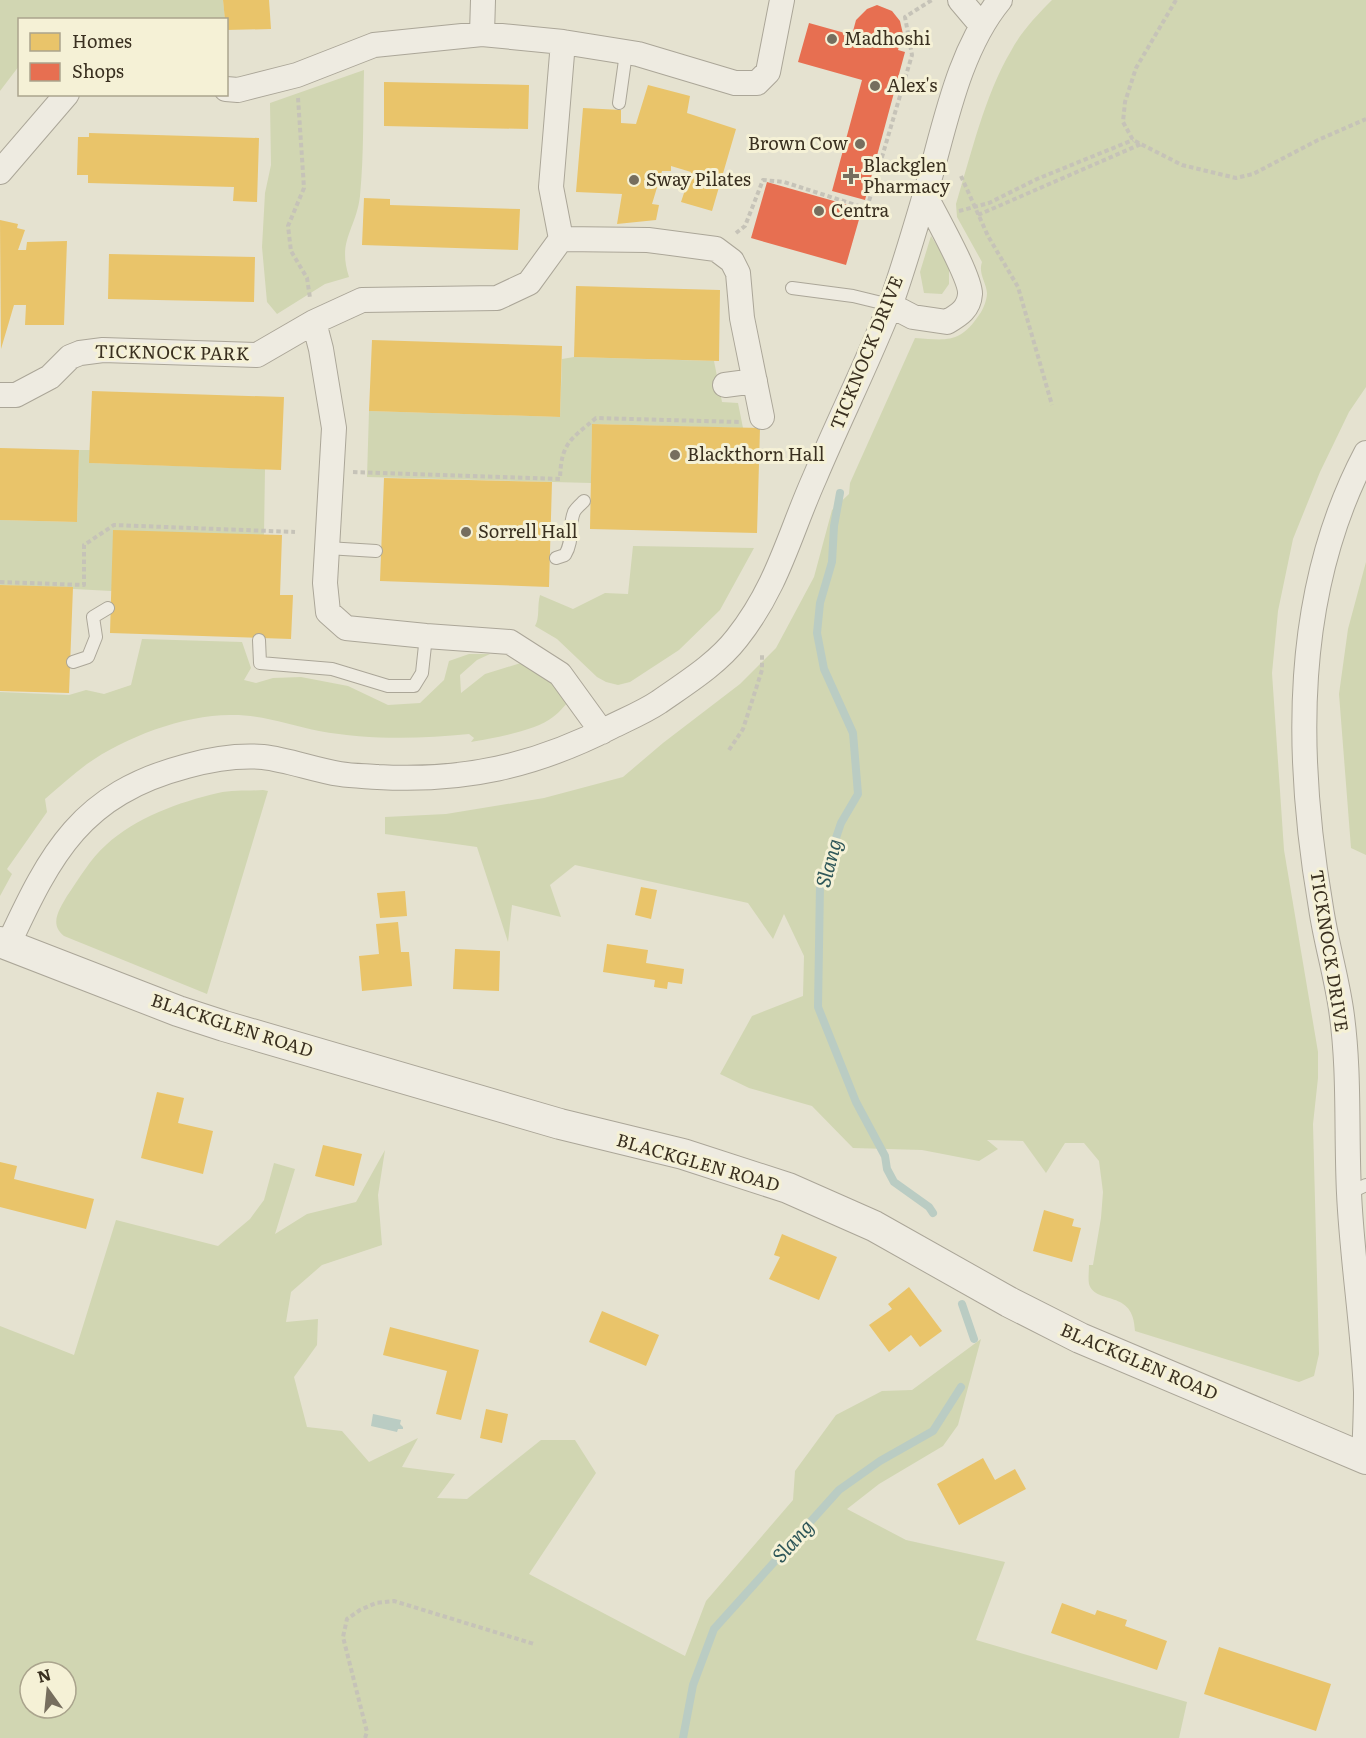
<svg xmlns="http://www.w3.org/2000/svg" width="1366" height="1738" font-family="Literata,serif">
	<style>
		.green { fill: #d1d6b2; fill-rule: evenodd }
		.water { fill: #baccc3 }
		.homes { fill: #e9c46a }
		.shops { fill: #e76f51 }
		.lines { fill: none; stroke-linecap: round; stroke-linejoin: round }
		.stream { stroke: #baccc3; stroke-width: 8 }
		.service-casing { stroke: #aba698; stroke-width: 14 }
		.minor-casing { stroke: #aba698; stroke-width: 26 }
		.tertiary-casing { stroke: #aba698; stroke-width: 32 }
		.path { stroke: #c6c3b8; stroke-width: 4; stroke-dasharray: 4.5 3; stroke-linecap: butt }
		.service { stroke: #eeebe1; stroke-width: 12 }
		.minor { stroke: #eeebe1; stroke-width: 24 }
		.tertiary { stroke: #eeebe1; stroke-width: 30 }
		.poi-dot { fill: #766e5e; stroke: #f5f1d6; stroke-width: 2 }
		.labels { text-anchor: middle; stroke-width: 6; stroke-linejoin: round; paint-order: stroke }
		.poi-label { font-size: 18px; fill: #3a3020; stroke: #f5f1d6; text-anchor: start }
		.street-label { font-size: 18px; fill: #3a3020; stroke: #f5f1d6 }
		.water-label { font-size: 20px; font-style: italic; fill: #2f5759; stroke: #f5f1d6 }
	</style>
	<rect width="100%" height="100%" fill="#e5e2d0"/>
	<!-- green -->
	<path class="green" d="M0,0h223l2,19 -205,1 -1,46 -19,25z
		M1052,0h314v387l-17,25 -29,60 -27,67 -15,72 -6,62 12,177 34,202v26l-5,46 6,230 -5,22 -15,6 -164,-51c-1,-43 -39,-25 -46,-47 -1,-6 0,-13 0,-19h4l8,-47 2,-26 -4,-31 -15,-18h-19l-19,30 -23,-32 -36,-1 11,9 -19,12 -57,-11 -69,-2 -41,-42 -63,-18 -29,-14 32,-58 51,-20 1,-40 -20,-42 -11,25 -25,-36 -173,-38 -25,20 11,32 -49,-12 -4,37 -31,-95 -92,-13v-17l61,-3 98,-16 79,-21 40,-34 77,-59 36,-36 38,-71 18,-67 17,-16 1,-11 65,-145c31,2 45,6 64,-23 4,-5 8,-15 8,-22 -1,-11 -9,-20 -5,-31l-25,-45 -1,-13c15,-49 29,-110 55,-153 10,-19 26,-36 41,-51z
		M364,70c-1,42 0,85 -4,126 -4,34 -23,44 -11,81l-24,7 -48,30 -10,-12 -5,-55 3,-54 6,-28 -1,-62z
		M931,236l18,29v19l-7,10 -18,-1 -4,-21z
		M574,357l140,4 8,41 16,1 5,25 -151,-4 -1,59 -224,-6 2,-66 191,6 2,-58z
		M79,450h11v13l175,6 -1,66 -153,56 -111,-6v-65l77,2z
		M633,546l121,2 -34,62 -41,40 -49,32 -12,3 -12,-3 -9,-5 -40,-38 -22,-13c5,-8 2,-21 5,-31l33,14 32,-16 23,1z
		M1366,562v293l-15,-7 -12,-154 9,-65z
		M142,639l100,3 9,26 -7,12 12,3 17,-5 28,-1 47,9 40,19 32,-2 24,-23 5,-19 20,-7h21l-13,6 -17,15 1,18 24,-19 39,-12 23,12 23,26c-6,6 -11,13 -17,17 -17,14 -60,21 -82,25l3,-4 -5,-4c-49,5 -101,6 -150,-3 -29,-6 -56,-16 -86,-16 -47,-1 -108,22 -146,49 -15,11 -28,23 -42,35l2,13 -40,57 5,5 -12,22v-204l69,3 17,-5 18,4 27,-9z
		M263,790l5,1 -61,203 -143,-58c-15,-12 -5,-26 3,-40 12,-17 23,-37 39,-51 29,-27 73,-43 112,-52 14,-3 31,-2 45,-3z
		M385,1150l-7,45 4,50 -60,20 -31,27 -5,30 32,-3 -1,26 -23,32 13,50 35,4 27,31 49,-24 -16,29 53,7 -18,24 30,1 74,-59h34l21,33 -67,101 156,82 21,-55 87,-101 2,-29 41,-56 46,-24 30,-1 69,-51 -23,86 -15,21 -64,38 -32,25 59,31 99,22 -29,78 211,62 -8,36h-1179v-412l74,29 42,-135 102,26 32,-27 14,-19 10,-37 21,6 -20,65 32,-20 49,-12zM30,1672h36v36h-36z"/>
	<!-- water -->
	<path class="water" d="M373,1414l28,6 -1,4 3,3v2h-5l-1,3 -26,-6z"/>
	<!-- homes -->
	<path class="homes" d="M223,0h46l2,29 -45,1z
		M384,82l145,3 -1,44 -144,-3z
		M648,85l42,11 -3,17 49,16 -24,82 -31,-9 10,-30 -20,-6v5h-9l-10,33 7,1 -3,15 -39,4 5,-30 -46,-2 7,-84 38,2v13l15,1z
		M89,133l170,5 -2,64 -24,-1 1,-14 -146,-4v-8h-11l1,-38h11z
		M364,198l26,1v6l130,4 -2,41 -156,-5z
		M0,220l18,4 -1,4 8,2 -7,20h8l1,-8 40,-1 -3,84h-39l1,-20h-12l-13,44z
		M109,254l146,3 -1,45 -146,-3z
		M576,286l144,4 -1,71 -145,-4z
		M372,340l190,6 -2,71 -191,-6z
		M92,391l192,6 -3,73 -192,-7z
		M592,424l168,4 -3,105 -167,-4z
		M0,448l79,2 -2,72 -77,-2z
		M384,478l168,4 -3,105 -169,-6z
		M113,530l169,5 -2,60h13l-2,44 -181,-6z
		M0,585l73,2 -4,106 -69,-2z
		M641,887l16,3 -6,29 -16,-4z
		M405,891l2,25 -27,2 -3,-25z
		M398,922l3,30h8l3,34 -50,5 -3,-35 20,-2 -3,-30z
		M607,944l41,6 -2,13 38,6 -2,15 -14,-2 -1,7 -13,-2 1,-7 -52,-8z
		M455,949l45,2 -1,40 -46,-2z
		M157,1092l27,6 -6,25 35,8 -10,43 -62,-16z
		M323,1145l39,9 -8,32 -39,-10z
		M0,1162l17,4 -3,13 80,20 -8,30 -86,-22z
		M1044,1210l30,9 -2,7 9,2 -9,34 -39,-11z
		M782,1234l55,23 -18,43 -50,-21 11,-22 -6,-2z
		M909,1287l33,44 -22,16 -9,-12 -22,17 -20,-27 23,-16 -4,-5z
		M602,1311l57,24 -13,31 -57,-24z
		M390,1327l89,23 -18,70 -25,-6 11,-43 -64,-16z
		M486,1409l22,5 -6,29 -22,-5z
		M983,1458l12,22 20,-11 11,20 -67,36 -22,-41z
		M1062,1603l33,12 2,-5 30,10 -2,6 42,15 -10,29 -106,-37z
		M1219,1647l112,37 -15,47 -112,-37z"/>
	<!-- shops -->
	<path class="shops" d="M877,5l15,6 8,10 3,13 -5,16 7,2 -40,148 -33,-9 30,-111 -64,-18 11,-39 43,12 4,-15 11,-11z
		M767,182l95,27 -16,56 -95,-27z"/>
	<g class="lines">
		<!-- stream -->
		<path class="stream" d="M840,493l-6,33 -2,36 -12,41 -3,30 7,36 29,64 5,61 -17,29 -21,62 -2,122 38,95 29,54 2,13 7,13 35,25 4,6
			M962,1304l12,35
			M683,1738l10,-53 21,-56 125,-139 41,-29 53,-30 28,-44"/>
		<!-- service casing -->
		<g class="service-casing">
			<path id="service" d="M619,103l7,-50
				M792,288l61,8 37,9
				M327,548l49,3
				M556,558l9,-3c9,-15 3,-28 9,-43 2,-4 7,-8 10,-11
				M259,640l1,23 72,6 56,17h26l8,-13 4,-37
				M73,662l15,-5 8,-20 -3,-20 15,-9
				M1349,1193l17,-8"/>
		</g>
		<!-- minor casing -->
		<g class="minor-casing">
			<path id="minor" d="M960,0l22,26
				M482,34l1,-34
				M226,89l12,1 59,-15 77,-30 108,-11 81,8 75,12 97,29h22l11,-11 14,-72
				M0,172l67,-78
				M561,239l87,1 68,9 16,12 6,12 4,45 20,99
				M890,305l23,12 34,5c12,-7 22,-13 23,-28 1,-16 -36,-81 -45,-99
				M314,322l7,27 13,79 -9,155 3,29 18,16 80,8 84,6 50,32 42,58
				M725,385l30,-4
				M0,395h16l34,-18 20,-20 10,-4 23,-3 154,5 57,-33 48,-22 135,-2 32,-15 32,-44 -10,-52 12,-145
				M8,945c43,-93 73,-151 179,-179 25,-7 50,-11 76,-9 26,3 51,13 77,17 12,2 26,2 38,3 85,5 157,-11 233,-50 16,-8 33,-15 48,-25 27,-19 58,-38 78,-64 41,-52 52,-103 78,-161 24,-57 52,-113 75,-171 13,-36 24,-74 35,-111 19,-64 32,-143 75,-195
				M1364,1458c1,-22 2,-44 2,-66 -3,-67 -14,-133 -17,-199 -3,-62 1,-123 -8,-184 -5,-34 -15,-67 -20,-101 -26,-152 -29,-315 45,-455"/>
		</g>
		<!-- tertiary casing -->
		<g class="tertiary-casing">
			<path id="tertiary" d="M0,942l178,69 46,15 336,98 123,30 105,34 86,38 135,76 71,36 286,121"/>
		</g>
		<!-- path -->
		<path class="path" d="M1176,0l-40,68 -11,34 -2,20 10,18 49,25 54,13 17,-4 65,-34 48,-21
			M298,98l6,90 -16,38 3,25 16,27 3,20
			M961,176l27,60 30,51 34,118
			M867,208l45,-153 -7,-38 27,-17
			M959,211l30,-8 48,-24 96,-39
			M978,215l163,-71
			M736,233l9,-7 18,-46 21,2 106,34
			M353,472l207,7c1,-36 10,-39 36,-61l143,4
			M0,582l84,3v-40l30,-20 181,7
			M729,750l14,-21 19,-59v-16
			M365,1738l2,-6 -24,-95 4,-18 13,-9 16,-7 18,-2 140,43"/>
		<!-- service -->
		<use href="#service" class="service"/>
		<!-- minor -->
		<use href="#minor" class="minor"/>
		<!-- tertiary -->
		<use href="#tertiary" class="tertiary"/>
	</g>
	<!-- markers -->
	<g class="poi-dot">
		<circle cx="832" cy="39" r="6"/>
		<circle cx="875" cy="86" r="6"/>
		<circle cx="860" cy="144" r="6"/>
		<path d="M848 167h6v6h6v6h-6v6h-6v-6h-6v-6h6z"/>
		<circle cx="634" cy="180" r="6"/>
		<circle cx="819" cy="211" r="6"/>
		<circle cx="675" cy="455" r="6"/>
		<circle cx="466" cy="532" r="6"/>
	</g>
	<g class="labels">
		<!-- poi labels -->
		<g class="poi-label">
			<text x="844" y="45">Madhoshi</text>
			<text x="887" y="92">Alex's</text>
			<text x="848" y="150" text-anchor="end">Brown Cow</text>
			<text x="863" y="172">Blackglen<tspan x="863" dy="21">Pharmacy</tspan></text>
			<text x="646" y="186">Sway Pilates</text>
			<text x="831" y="217">Centra</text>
			<text x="687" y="461">Blackthorn Hall</text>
			<text x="478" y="538">Sorrell Hall</text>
		</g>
		<!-- street labels -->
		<g class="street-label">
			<text transform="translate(172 353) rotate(1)" y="6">TICKNOCK PARK</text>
			<text transform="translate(867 353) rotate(-68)" y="6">TICKNOCK DRIVE</text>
			<text transform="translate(1329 951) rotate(81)" y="6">TICKNOCK DRIVE</text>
			<text transform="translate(232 1026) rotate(18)" y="6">BLACKGLEN ROAD</text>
			<text transform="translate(698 1163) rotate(16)" y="6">BLACKGLEN ROAD</text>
			<text transform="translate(1139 1362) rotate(23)" y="6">BLACKGLEN ROAD</text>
		</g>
		<!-- water labels -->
		<g class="water-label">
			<text transform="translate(829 863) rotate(-75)" y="7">Slang</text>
			<text transform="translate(793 1541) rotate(-48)" y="7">Slang</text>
		</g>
	</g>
	<!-- legend -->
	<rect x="18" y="18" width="210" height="78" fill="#f5f1d6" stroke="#aaa48d" stroke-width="1.5"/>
	<rect x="30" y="33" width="30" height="18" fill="#e9c46a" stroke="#aaa48d" stroke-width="1.5"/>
	<text x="72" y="48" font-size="18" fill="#3a3020">Homes</text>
	<rect x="30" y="63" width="30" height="18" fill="#e76f51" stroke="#aaa48d" stroke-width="1.5"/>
	<text x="72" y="78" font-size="18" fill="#3a3020">Shops</text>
	<!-- north arrow -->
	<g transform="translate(48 1690) rotate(345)"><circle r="28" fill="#f5f1d6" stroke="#aaa48d" stroke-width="1.5"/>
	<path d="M0-4.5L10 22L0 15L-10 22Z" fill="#766e5e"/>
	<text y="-9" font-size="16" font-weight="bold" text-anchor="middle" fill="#3a3020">N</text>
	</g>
</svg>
